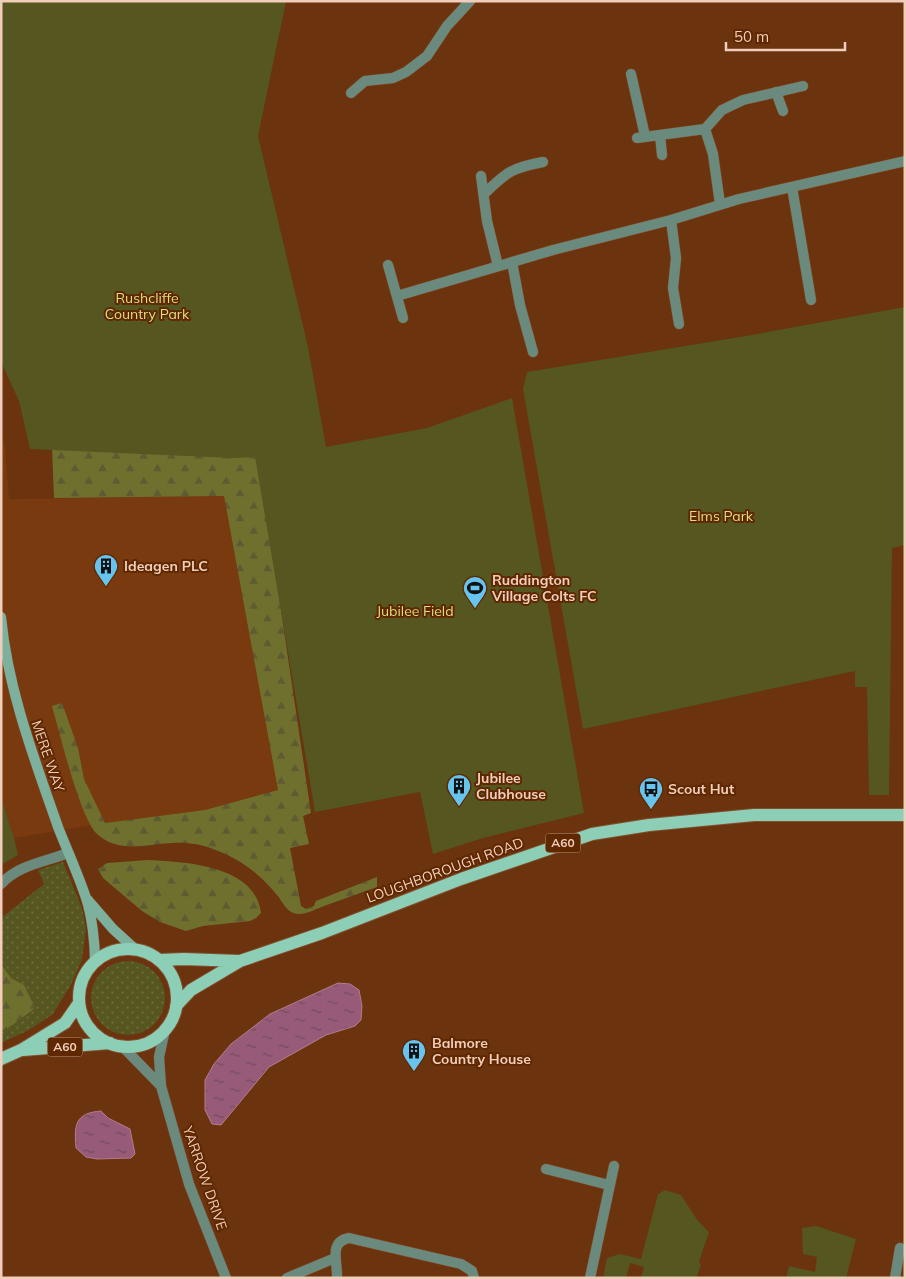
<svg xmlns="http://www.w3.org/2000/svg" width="906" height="1279" font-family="Mulish,sans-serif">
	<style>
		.built { fill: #793a0f }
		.grass { fill: url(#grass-dots) }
		.forest { fill: url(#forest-firs) }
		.green { fill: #555620 }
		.water { fill: url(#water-ripples); stroke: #b27d8c }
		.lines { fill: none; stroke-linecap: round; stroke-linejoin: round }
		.street-casing { stroke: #834f2d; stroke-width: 11 }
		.secondary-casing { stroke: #834f2d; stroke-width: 11 }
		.primary-casing { stroke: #834f2d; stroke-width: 14 }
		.street { stroke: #6b8a7e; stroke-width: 10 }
		.secondary { stroke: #7eb09e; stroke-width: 10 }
		.primary { stroke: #8cceb6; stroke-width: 12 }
		.labels { text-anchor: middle; stroke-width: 4; stroke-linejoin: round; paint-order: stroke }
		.shield { fill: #5f2800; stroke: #c59c84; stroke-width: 1 }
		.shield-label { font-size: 12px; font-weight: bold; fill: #f1cebc }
		.park-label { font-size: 14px; fill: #dddf80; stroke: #5f2800 }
		.poi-label { font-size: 14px; font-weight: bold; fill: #f1cebc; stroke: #5f2800; text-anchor: start }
		.street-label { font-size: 14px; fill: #f1cebc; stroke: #5f2800 }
	</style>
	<defs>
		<pattern id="grass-dots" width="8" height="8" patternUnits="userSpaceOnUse" patternTransform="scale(1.25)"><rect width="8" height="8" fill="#555620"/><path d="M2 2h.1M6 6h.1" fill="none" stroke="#6e6d3e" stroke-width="1.8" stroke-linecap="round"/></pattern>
		<pattern id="forest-firs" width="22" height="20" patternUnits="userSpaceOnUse" patternTransform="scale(1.25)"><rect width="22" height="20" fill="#70702e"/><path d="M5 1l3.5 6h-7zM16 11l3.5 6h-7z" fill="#5e5a32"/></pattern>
		<pattern id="water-ripples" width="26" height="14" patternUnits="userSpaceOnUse" patternTransform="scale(1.25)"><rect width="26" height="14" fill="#975a78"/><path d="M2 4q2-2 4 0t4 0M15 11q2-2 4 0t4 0" fill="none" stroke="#734d5b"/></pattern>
	</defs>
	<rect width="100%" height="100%" fill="#6b330e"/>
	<!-- built -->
	<path class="built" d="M1,430l4,16 4,53 215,-3 54,294 -73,20 -100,13 -91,15 -13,-41z"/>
	<!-- grass -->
	<path class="grass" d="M63,862l19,46 4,21 -4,30 -11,26 -19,30 -23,15 -28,13v-12l10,-5 13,-41 -13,-7 -10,-14v-46l43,-34 -6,-14z
		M91 998a37 37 0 1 1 74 0a37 37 0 1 1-74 0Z"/>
	<!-- forest -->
	<path class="forest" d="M51,422l166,13 47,25 -5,2 52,351 -8,3 6,28 -19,4 11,58 5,3 8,-3 2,-5 61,-24v10c-18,6 -35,13 -53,19 -8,3 -17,8 -25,8 -12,0 -16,-12 -22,-19 -17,-21 -38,-37 -64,-46 -12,-5 -27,-7 -41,-6 -26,1 -53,11 -75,-9 -16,-15 -35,-92 -42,-117l-3,-11 10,-3 16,45 6,31 21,44 100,-13 73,-20 -54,-294 -170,2z
		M148,860c38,2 107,5 113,53l-5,5 -6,3 -47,5 -17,5 -26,-9 -18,-11 -39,-33 -5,-9 9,-6z
		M1,964l10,14 13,7 11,23 -24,18 -10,5z"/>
	<!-- green -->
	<path class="green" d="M1,1h285l-28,135 50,211 18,100 101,-19 85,-30 72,415 -101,25 -50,16 -13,-62 -105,20 -60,-355 -22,1 -203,-9 -11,-48 -18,-39z
		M905,307v238l-13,3 -3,247h-20l-2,-108h-12v-16l-272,58 -60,-340 4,-17 219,-36z
		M1,797l13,41 4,17 -17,10z
		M665,1190l16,5 17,26 11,11 -10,30 2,3 -5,13h-55l3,-11 -14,-4 -4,15h-23l4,-20 13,-4 21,5 17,-65z
		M816,1226l40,13 -10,39h-60l3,-12 26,6 2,-15 -14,-3 -1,-26z"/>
	<!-- water -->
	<path class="water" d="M338,983l12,1 9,6 3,16 -1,14 -6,6 -29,9 -57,32 -48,58 -9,-1 -7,-14v-30l9,-16 17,-20 39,-30z
		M101,1111l7,7 22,11 5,25 -4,4 -34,1 -11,-2 -10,-9c-2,-23 -1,-35 25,-37z"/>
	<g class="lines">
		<!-- street casing -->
		<g class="street-casing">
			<path id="street" d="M631,74l14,62
				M776,92l7,19
				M351,93l14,-12 28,-3 13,-6 21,-16 20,-30 23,-25
				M705,129l17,-19 21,-10 60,-14
				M660,135l2,20
				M637,138l68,-9 8,25 7,50
				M481,176l6,45 11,45
				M792,187l19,113
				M484,194c23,-22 27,-26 59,-32
				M671,220l5,38 -3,30 6,36
				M512,262l8,43 13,47
				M388,265l15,53
				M397,296l156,-46 118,-30 68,-21 166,-38
				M1,884c17,-19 44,-22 67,-31
				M165,1030l-6,27 2,29 28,98 37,94
				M122,1046l39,40
				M546,1169l63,16
				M287,1278l48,-20
				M337,1278c1,-16 -9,-36 12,-40l112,26 11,7 2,7
				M590,1278l24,-112
				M895,1278l5,-30"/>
		</g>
		<!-- secondary casing -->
		<g class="secondary-casing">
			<path id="secondary" d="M1,617c7,73 33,141 57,210 9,23 20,47 28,71 6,18 9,45 9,64
				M87,899l26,30 22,20"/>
		</g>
		<!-- primary casing -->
		<g class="primary-casing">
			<path id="primary" d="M79 998a49 49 0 1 1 98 0a49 49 0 1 1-98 0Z
				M159,960l25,-1 55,2
				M176,1006l15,-16 49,-29 82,-28 139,-54 131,-45 57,-9 105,-10h151
				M23,1050l87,-7
				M1,1059l20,-9 44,-27 14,-20"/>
		</g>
		<!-- street -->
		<use href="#street" class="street"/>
		<!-- secondary -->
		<use href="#secondary" class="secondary"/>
		<!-- primary -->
		<use href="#primary" class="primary"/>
	</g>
	<!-- icons -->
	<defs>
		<g id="building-pin" transform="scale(1.25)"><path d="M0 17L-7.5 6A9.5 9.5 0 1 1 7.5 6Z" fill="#66c4ef" stroke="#5f2800"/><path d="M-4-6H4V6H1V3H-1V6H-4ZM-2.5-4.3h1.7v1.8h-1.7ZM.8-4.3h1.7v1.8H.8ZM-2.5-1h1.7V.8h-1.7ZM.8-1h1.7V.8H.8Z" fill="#111"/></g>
		<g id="stadium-pin" transform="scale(1.25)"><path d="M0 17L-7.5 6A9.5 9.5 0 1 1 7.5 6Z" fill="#66c4ef" stroke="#5f2800"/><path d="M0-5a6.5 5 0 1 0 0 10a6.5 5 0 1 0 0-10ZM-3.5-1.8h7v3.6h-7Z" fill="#111"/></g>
		<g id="bus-pin" transform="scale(1.25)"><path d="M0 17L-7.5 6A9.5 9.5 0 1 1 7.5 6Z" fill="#66c4ef" stroke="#5f2800"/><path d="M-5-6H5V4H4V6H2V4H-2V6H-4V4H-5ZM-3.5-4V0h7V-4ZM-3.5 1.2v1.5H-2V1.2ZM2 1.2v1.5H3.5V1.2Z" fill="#111"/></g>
	</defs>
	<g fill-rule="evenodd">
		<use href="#building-pin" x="106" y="566"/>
		<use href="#stadium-pin" x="475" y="588"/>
		<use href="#building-pin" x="459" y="786"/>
		<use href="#bus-pin" x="651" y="789"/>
		<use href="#building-pin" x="414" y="1051"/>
	</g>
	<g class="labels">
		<!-- shield labels -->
		<g class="shield">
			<rect x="545.5" y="833.5" width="35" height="19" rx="4"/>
			<rect x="47.5" y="1037.5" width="35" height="19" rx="4"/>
		</g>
		<g class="shield-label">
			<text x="563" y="847">A60</text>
			<text x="65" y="1051">A60</text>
		</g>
		<!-- park labels -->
		<g class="park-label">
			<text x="147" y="303">Rushcliffe<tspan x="147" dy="16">Country Park</tspan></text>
			<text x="721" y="521">Elms Park</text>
			<text x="415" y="616">Jubilee Field</text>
		</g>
		<!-- poi labels -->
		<g class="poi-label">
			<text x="124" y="571">Ideagen PLC</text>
			<text x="492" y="585">Ruddington<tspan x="492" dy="16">Village Colts FC</tspan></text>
			<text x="476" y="783">Jubilee<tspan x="476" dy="16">Clubhouse</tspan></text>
			<text x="668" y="794">Scout Hut</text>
			<text x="432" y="1048">Balmore<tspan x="432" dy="16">Country House</tspan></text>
		</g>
		<!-- street labels -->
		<g class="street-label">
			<text transform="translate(48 756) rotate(71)" y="5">MERE WAY</text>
			<text transform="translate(445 870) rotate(-20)" y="5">LOUGHBOROUGH ROAD</text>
			<text transform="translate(205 1178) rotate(71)" y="5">YARROW DRIVE</text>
		</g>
	</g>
	<!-- border -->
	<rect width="906" height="1279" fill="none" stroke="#f1cebc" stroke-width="5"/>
	<!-- scale -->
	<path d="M726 42v8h119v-8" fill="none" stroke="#f1cebc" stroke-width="2.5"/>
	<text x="734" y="42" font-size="15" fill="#f1cebc" stroke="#5f2800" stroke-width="4" paint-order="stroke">50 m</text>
</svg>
